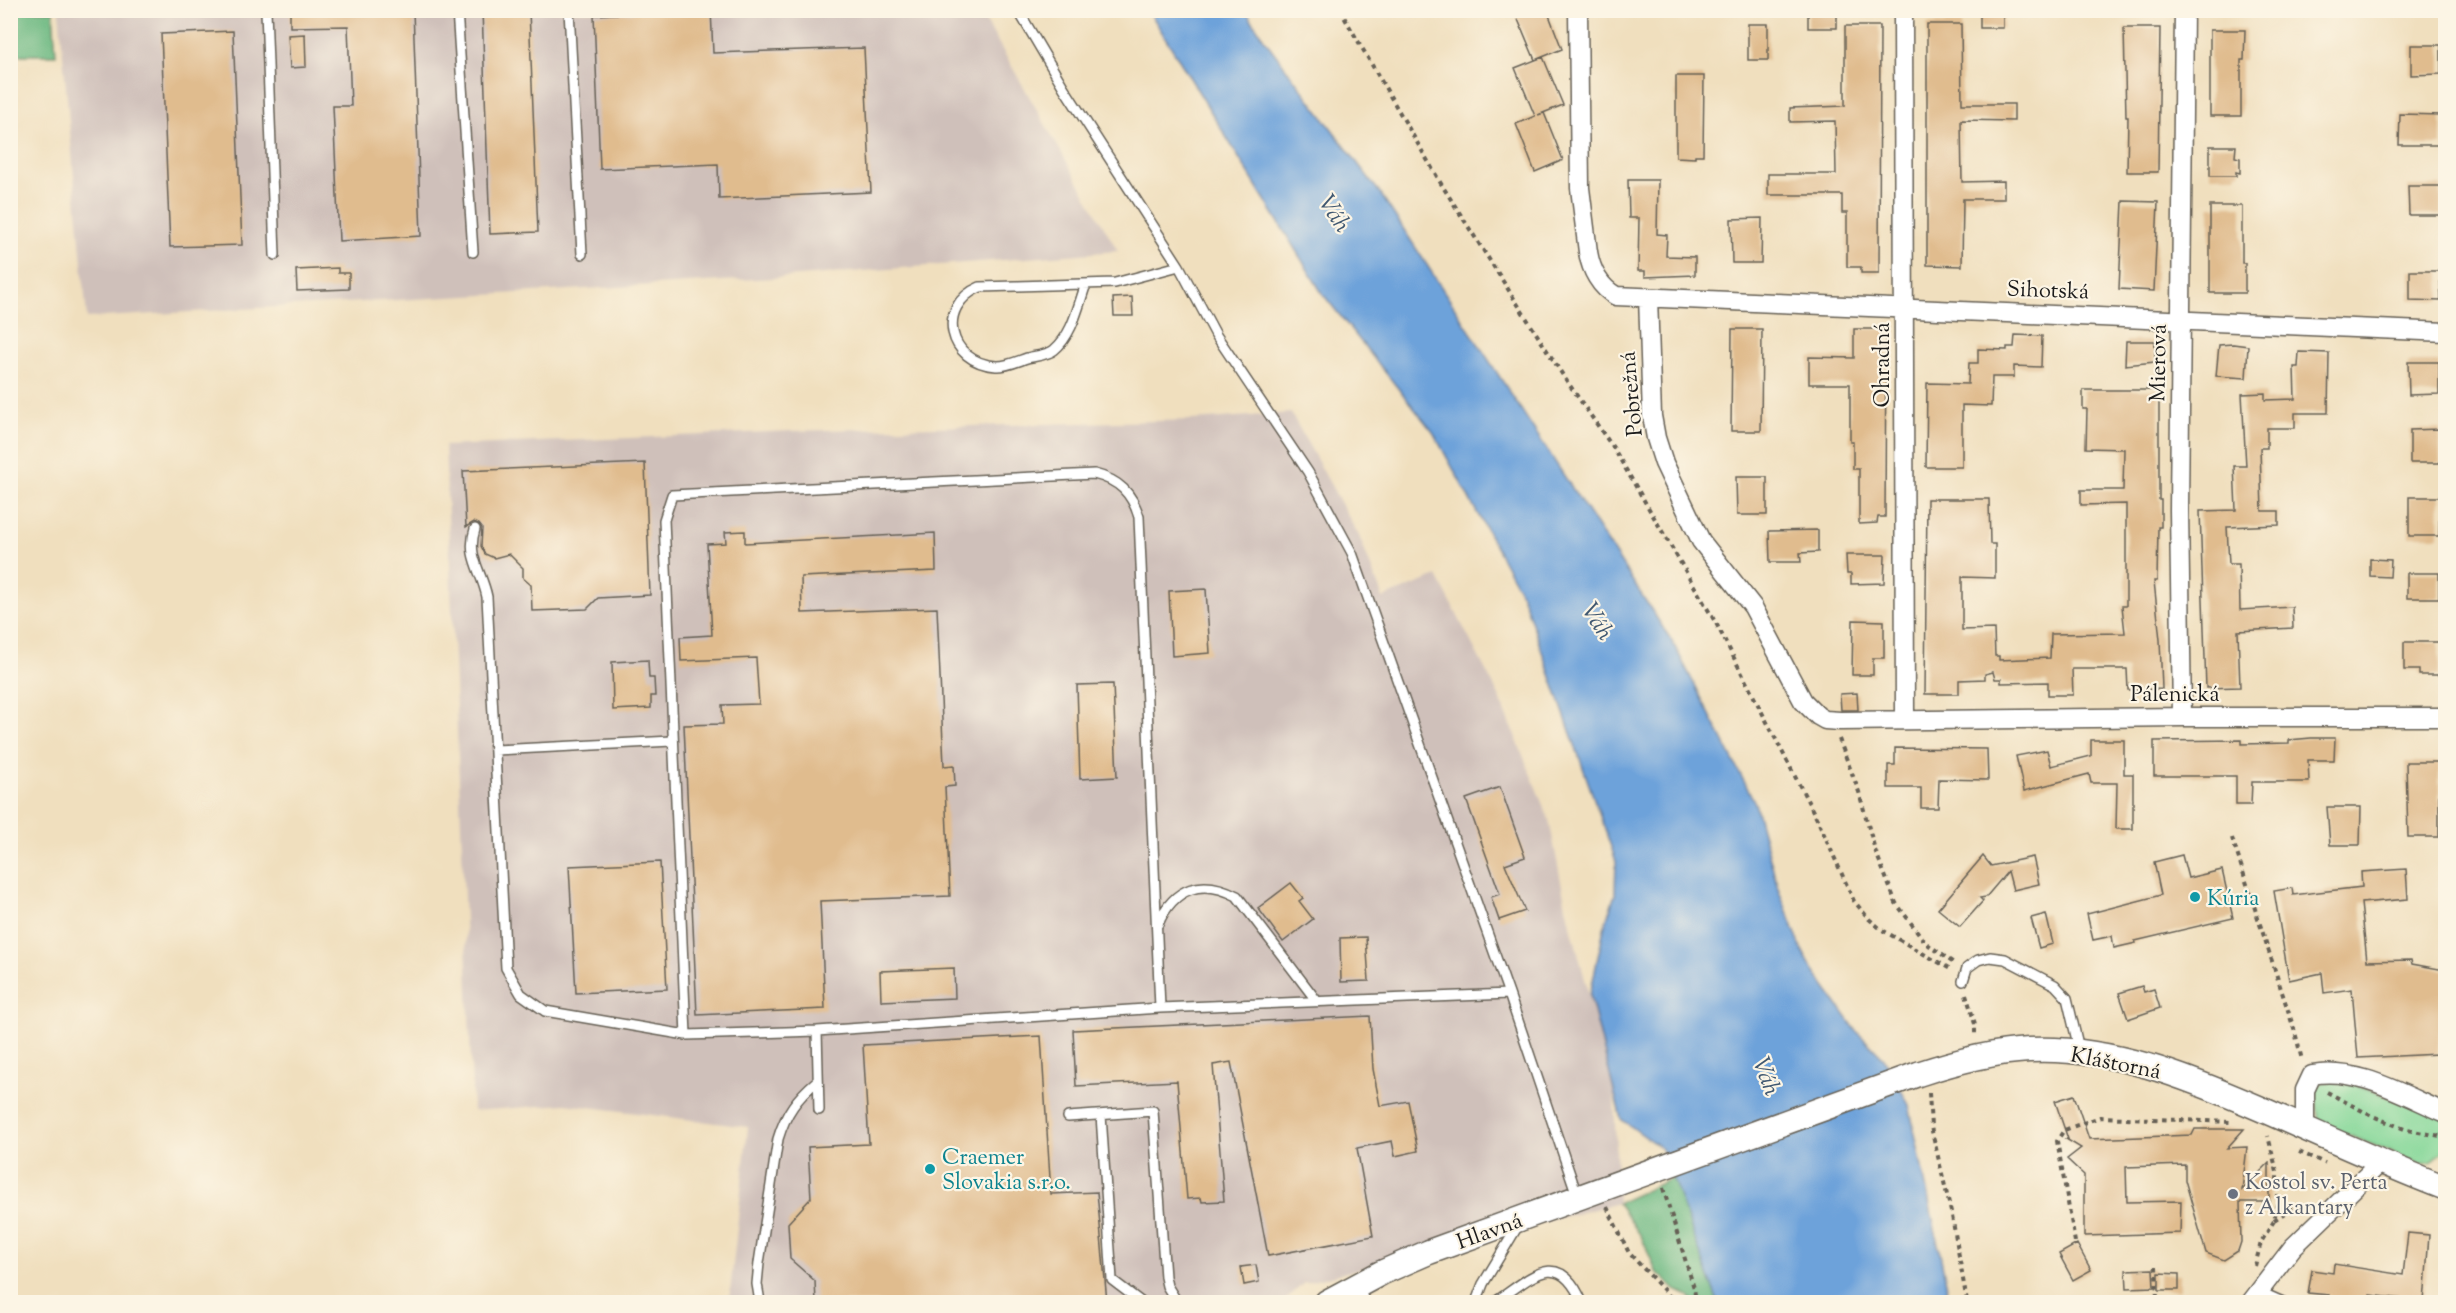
<svg xmlns="http://www.w3.org/2000/svg" width="2456" height="1313" font-family="'Sorts Mill Goudy',serif">
	<style>
		.industrial { fill: #cfc0ba }
		.green { fill: #84d798; stroke: #507a5a; stroke-width: 1.5 }
		.forest { fill: #6bb880; stroke: #446a4e; stroke-width: 1.5 }
		.water { fill: #6da2da; stroke: #445f7b; stroke-width: 1.5 }
		.building { fill: #e0bc8e }
		.lines { fill: none; stroke-linecap: round; stroke-linejoin: round }
		.lane-casing { stroke: #666055; stroke-width: 12 }
		.street-casing { stroke: #666055; stroke-width: 21 }
		.secondary-casing { stroke: #666055; stroke-width: 27 }
		.path { stroke: #666055; stroke-width: 4; stroke-dasharray: 4.5 4.5; stroke-linecap: butt }
		.lane { stroke: #fff; stroke-width: 9 }
		.street { stroke: #fff; stroke-width: 18 }
		.secondary { stroke: #fff; stroke-width: 24 }
		.culture-dot { fill: #0f9aa8; stroke: #fcf5e5; stroke-width: 2 }
		.worship-dot { fill: #6b7280; stroke: #fcf5e5; stroke-width: 2 }
		.labels { text-anchor: middle; stroke-width: 4.5; stroke-linejoin: round; paint-order: stroke }
		.street-label { font-size: 22px; fill: #1c1c1c; stroke: #fcf5e5 }
		.culture-label { font-size: 22px; fill: #0d838f; stroke: #fcf5e5; text-anchor: start }
		.worship-label { font-size: 22px; fill: #5b616d; stroke: #fcf5e5; text-anchor: start }
		.water-label { font-size: 24px; font-style: italic; fill: #405871; stroke: #fcf5e5 }
	</style>
	<rect width="100%" height="100%" fill="#fcf5e5"/>
	<filter id="ink" filterUnits="userSpaceOnUse"><feTurbulence type="fractalNoise" baseFrequency=".0167" numOctaves="2"/><feDisplacementMap in="SourceGraphic" scale="12" xChannelSelector="R" yChannelSelector="G"/><feConvolveMatrix kernelMatrix="1 2 1 2 8 2 1 2 1" color-interpolation-filters="sRGB"/></filter>
	<filter id="wash" filterUnits="userSpaceOnUse"><feTurbulence type="fractalNoise" baseFrequency=".008" numOctaves="4" result="noise"/><feDisplacementMap in="SourceGraphic" scale="24" xChannelSelector="R" yChannelSelector="G"/><feGaussianBlur stdDeviation="1.35" result="paint"/><feColorMatrix in="noise" values="0 0 0 0 0 0 0 0 0 0 0 0 0 0 0 0 0 1.4 0 .05"/><feComposite in="paint" operator="in"/></filter>
	<g filter="url(#wash)">
		<rect width="100%" height="100%" fill="#f0dfbe"/>
		<!-- industrial -->
		<path class="industrial" d="M59,11h921l138,240 -344,27 -687,40z
			M1291,413l68,123 24,62 54,-22 63,122 49,122 17,87 32,122 43,60 -27,7 4,107 -314,80 -21,19h-554l19,-175 -183,-23 -92,7 -28,-665 346,-15 402,-11z"/>
		<!-- green -->
		<path class="green" d="M2344,1080l102,39 -1,31 -14,13 -11,1 -101,-41 -3,-27 2,-11 5,-3z"/>
		<!-- forest -->
		<path class="forest" d="M11,10l42,1 3,44h-45z
			M1673,1178l7,16 38,108h-25l-3,-5 -15,-7 -19,-19 -15,-35 -23,-33z"/>
		<!-- water -->
		<path class="water" d="M1149,11h97l18,28 116,154 293,450 82,160 23,85 24,62 11,20 45,63 26,26 25,46 41,197h-232l-56,-153 -41,-30 -31,-124 14,-67 11,-34 1,-33 -94,-266 -89,-163 -111,-139z"/>
		<g id="blocks">
			<!-- building -->
			<path class="building" d="M290,10h123l8,226 -82,5 -6,-135h18l-3,-80 -58,1z
				M482,10h47l9,222 -48,2z
				M635,10h76l2,43 151,-5 7,144 -152,7 -1,-35 -118,5 -6,-154 41,-2z
				M1514,10h33l15,39 -27,11z
				M1808,10h29v18h-29z
				M1980,10h23v18h-23z
				M1748,24h20v36h-20z
				M1927,24h34l1,80h52v17l-53,-1 1,62 42,-1v18h-41l-1,67 -35,-1z
				M1845,26h35l-1,247h-18v-6h-14v-54h-5v-18h-74v-21h68l-1,-53 -45,1v-14l55,-2z
				M2124,28h36l-2,144h-31l1,-55h-2z
				M2210,30h35l-1,30h-3v56h-31z
				M233,31l9,214 -72,2 -9,-213z
				M305,34l1,33 -16,1 -2,-33z
				M2411,45h30v29l-30,1z
				M1543,57l20,48 -25,10 6,-2 19,47 -28,12 -19,-48 19,-8 -20,-48z
				M1676,76h28l-1,79h-8v3l-19,-1z
				M2400,114l41,1v30h-42z
				M2210,146h26l-1,11 5,1v15l-4,-1v4h-26z
				M1628,180h30l-1,54 10,1 -1,21 29,1v18l-50,2v-6h-7l1,-53h-10z
				M2408,186h33v29h-32z
				M2123,201l35,1 -4,89 -35,-2z
				M2210,206h32v57h3v30h-35z
				M1762,218l-1,45h-29l-1,-44z
				M338,268v5h11v16l-52,2 -1,-21z
				M2410,271h30l1,30 -31,-1z
				M1132,297l1,19h-19l-1,-18z
				M1732,329h30l-1,102h-30z
				M1854,329h32l-1,188h-7l-1,6 -18,1v-55h-6v-27h-3v-58h-41v-27l45,1z
				M2015,335l27,1 -1,31 -27,-1v11h-22l-1,29 -29,-1v62h-36l1,-84 41,1 1,-21h9v-14l29,1v-3h7z
				M2126,341h29v21l-30,3z
				M2233,344l15,2 -2,32 -30,-2 3,-31z
				M2299,352l30,1 -1,60h-33v15h-28v20h-7l2,63h17v14l-52,2 2,37h10l1,46 52,-3 1,21 -55,3 2,56 -34,1 -6,-177 36,-1 -2,-44h12l-4,-72 23,-1v7l30,-1 -1,-32h4z
				M2408,362h31v32l-30,1z
				M2083,390h76v110h2v27h-3l-1,54h-3l6,59 2,49 -34,1 -1,-21h-55l1,26h-25v-13l-47,1v-4h-6l-2,-7 -8,2v5l-26,1v14h-34l2,-195h62l1,45h5v34l-33,-1v53l32,-1 1,27h4v4l51,-2 1,-24 74,-1 -3,-27h4v-102l-45,1v-15h42l1,-41 -38,-1 1,-39h-4z
				M2440,429v34h-30v-33z
				M645,463l5,132 -52,3 -11,11 -55,2 -1,-26 -8,-7v-10l-14,-14 -15,4 -9,-4 -4,-8 1,-18 -3,-4 -5,-2 -8,5 -3,-56z
				M1736,477h31v38h-30z
				M2409,497h31l-1,39h-30z
				M1818,530v22l-18,1 1,9h-31l-1,-31z
				M745,531v12l190,-10 1,38 -135,6 1,36 135,-5 7,158 10,-1 1,21 -10,1 5,109 -130,5 5,108 -128,6 -13,-290 39,-1 -1,-19 37,-1 -3,-46 -75,3 -1,-24 32,-2 -5,-91 19,-1 -1,-11z
				M1846,555h39l-1,28 -33,1v-10h-4z
				M2370,559l21,1 -1,17 -20,-1z
				M2407,573h32v25h-32z
				M1206,589l4,64 -38,3 -3,-65z
				M1853,620l31,1v37h-11v17h-21z
				M2404,642h35v33h-20v-5h-15z
				M648,660l1,18h5l1,18h-4v12l-38,2 -1,-48z
				M1113,684l4,93 -37,2 -3,-94z
				M1857,693l1,17h-17l-1,-16z
				M2311,738h24l-1,22h-26l1,22h-57l-1,23h-15v-29h-82v-35l88,-1v4l47,-1v-3z
				M2091,740h33v34h9v55h-17l1,-46h-26l-2,-9 -65,17 -8,-35 31,-6 4,16 40,-10z
				M1895,748l92,1 1,31 -49,-1 -1,29h-17v-20h-33v-23h7z
				M2406,762h33v75h-31z
				M1500,787l25,70 -20,7 20,47 -26,9 -8,-23 9,-3 -34,-95z
				M2327,807h34l-1,38h-30z
				M2182,855l6,23 34,-8 11,48 -98,23 1,2 -22,5 -2,-12 -19,4 -6,-26 74,-19 -7,-33z
				M1983,856l8,10 42,-9 6,27 -26,6 -5,-19 -22,26 -6,1 3,3 -23,26 -22,-18z
				M660,862l7,127 -91,4 -7,-127z
				M2406,869l2,30 -47,4 6,58 44,-1 1,4 33,6 -7,84 -80,4 -6,-69 -28,4 -2,-20 -33,7 -15,-89 18,-3 1,7 69,-8 -1,-15z
				M1291,883l12,15 -4,3 14,18 -30,23 -25,-34z
				M2046,914l7,30 -14,4 -8,-30z
				M1366,937l3,44 -28,1 -1,-44z
				M954,968l1,30 -74,3 -1,-30z
				M2142,986l2,6 10,-3 6,19 -32,11 -9,-26z
				M1370,1016l3,53 7,37 28,-5 10,50 -23,5 -3,-15 -35,7 16,88 -105,20 -37,-194 -18,3 11,136 -22,1 -1,-4 -14,1 -10,-118 -101,5 -3,-56z
				M1041,1036l10,158 46,-2 10,110h-291l-1,-21 -25,-22 -2,-36 23,-25 -3,-51 61,-3 -6,-99z
				M2074,1095l15,44 103,-4 3,-6h49l-17,19 20,-1 -5,43 27,-27v39h-29l1,40 -3,9 -14,9 -18,-7 -21,-73v-15l-59,2 1,35 54,-1 -1,32 -96,3v-61l-17,-16 14,-11 -15,-9h2l-13,-38z
				M2408,1233l21,2 -5,67h-22l1,-3 -33,-4 -1,7h-27l-13,-1v-6l-21,-2 4,-23 21,3 1,-9 69,11z
				M2077,1244l14,26 -18,10 -14,-26z
				M1256,1265l3,17 -15,3 -3,-18z
				M2153,1269l1,18 -27,1 -1,-18z
				M2159,1273l20,1v16h-20z"/>
		</g>
	</g>
	<g filter="url(#ink)">
		<use href="#blocks" fill-opacity="0" stroke="#666055" stroke-width="1.5"/>
		<g class="lines">
			<!-- lane casing -->
			<g class="lane-casing">
				<path id="lane" d="M266,10l9,245
					M457,10l16,242
					M569,10l13,244
					M1018,10l46,78 115,178 37,69 92,137 44,81 157,441 68,201
					M1086,284c-8,22 -13,50 -32,66 -6,5 -19,6 -27,8 -9,3 -22,9 -31,8 -48,-3 -61,-60 -16,-79l135,-4 64,-17
					M475,529c-9,28 7,42 12,68l19,371 15,26 24,17 141,24 131,-4 343,-23 349,-14
					M495,750l177,-9
					M1158,924c16,-37 44,-46 79,-28l79,104
					M1963,981l4,-13 11,-8 12,-3 15,2 50,26 12,13 12,51
					M817,1031l2,79
					M686,1035l-22,-515 8,-25 422,-21c25,6 38,19 45,43l21,491
					M1101,1115l11,165 29,22
					M1068,1117l85,-6 12,166 2,9 10,16
					M1358,1288l7,14
					M2258,1291l25,11
					M760,1302l-3,-18 2,-21 19,-124c8,-27 19,-41 40,-59
					M1476,1302l7,-18 36,-60
					M1495,1302c35,-23 63,-56 87,0"/>
			</g>
			<!-- street casing -->
			<g class="street-casing">
				<path id="street" d="M1578,10l2,178 8,64c3,18 12,35 28,44l830,36
					M1903,10l2,710
					M1648,297l4,119 4,22 8,25 37,78 52,66 50,94 15,15 7,4 15,1 342,-4h264
					M2182,717l-3,-207 5,-500
					M2305,1128v-38l7,-15c45,-9 93,21 134,38
					M2251,1302l42,-55 87,-84"/>
			</g>
			<!-- secondary casing -->
			<g class="secondary-casing">
				<path id="secondary" d="M1327,1302l54,-29 48,-21 489,-178c36,-12 73,-22 111,-24 82,-4 158,27 232,59 62,27 122,55 185,79"/>
			</g>
			<!-- path -->
			<path class="path" d="M1340,10l103,177 121,190 50,72 103,176 101,196 36,80 15,18 13,11 70,40
				M1839,739l20,53 16,58 21,53 30,40 29,21
				M2232,838l63,194 7,28
				M1966,994l9,30v12
				M2327,1092l43,23 37,15 39,7
				M1929,1093l2,34 21,89 15,86
				M2299,1152l26,11
				M1663,1188l31,100 2,14
				M1607,1207l22,46 46,49
				M2274,1220l17,-11 19,-5
				M2075,1242l-18,-101 7,-11 36,-13 132,5
				M2156,1266l1,36
				M2255,1266l6,-24 13,-21 3,-17v-32l-9,-36
				M2221,1302l4,-3 8,-1"/>
			<!-- lane -->
			<use href="#lane" class="lane"/>
			<!-- street -->
			<use href="#street" class="street"/>
			<!-- secondary -->
			<use href="#secondary" class="secondary"/>
		</g>
	</g>
	<!-- markers -->
	<g class="culture-dot">
		<circle cx="2195" cy="897" r="6"/>
		<circle cx="930" cy="1169" r="6"/>
	</g>
	<circle class="worship-dot" cx="2233" cy="1194" r="6"/>
	<g class="labels">
		<!-- street labels -->
		<g class="street-label">
			<text transform="translate(2048 289) rotate(2)" y="8">Sihotská</text>
			<text transform="translate(2157 363) rotate(-89)" y="8">Mierová</text>
			<text transform="translate(1881 365) rotate(-90)" y="8">Ohradná</text>
			<text transform="translate(1630 394) rotate(-95)" y="8">Pobrežná</text>
			<text x="2175" y="701">Pálenická</text>
			<text transform="translate(2116 1062) rotate(11)" y="8">Kláštorná</text>
			<text transform="translate(1489 1230) rotate(-20)" y="8">Hlavná</text>
		</g>
		<!-- culture labels -->
		<g class="culture-label">
			<text x="2207" y="905">Kúria</text>
			<text x="942" y="1164">Craemer<tspan x="942" dy="25">Slovakia s.r.o.</tspan></text>
		</g>
		<!-- worship labels -->
		<g class="worship-label">
			<text x="2245" y="1189">Kostol sv. Perta<tspan x="2245" dy="25">z Alkantary</tspan></text>
		</g>
		<!-- water labels -->
		<g class="water-label">
			<text transform="translate(1335 213) rotate(57)" y="8">Váh</text>
			<text transform="translate(1598 621) rotate(58)" y="8">Váh</text>
			<text transform="translate(1767 1076) rotate(70)" y="8">Váh</text>
		</g>
	</g>
	<!-- margin -->
	<rect width="2456" height="1313" fill="none" stroke="#fcf5e5" stroke-width="36"/>
</svg>
